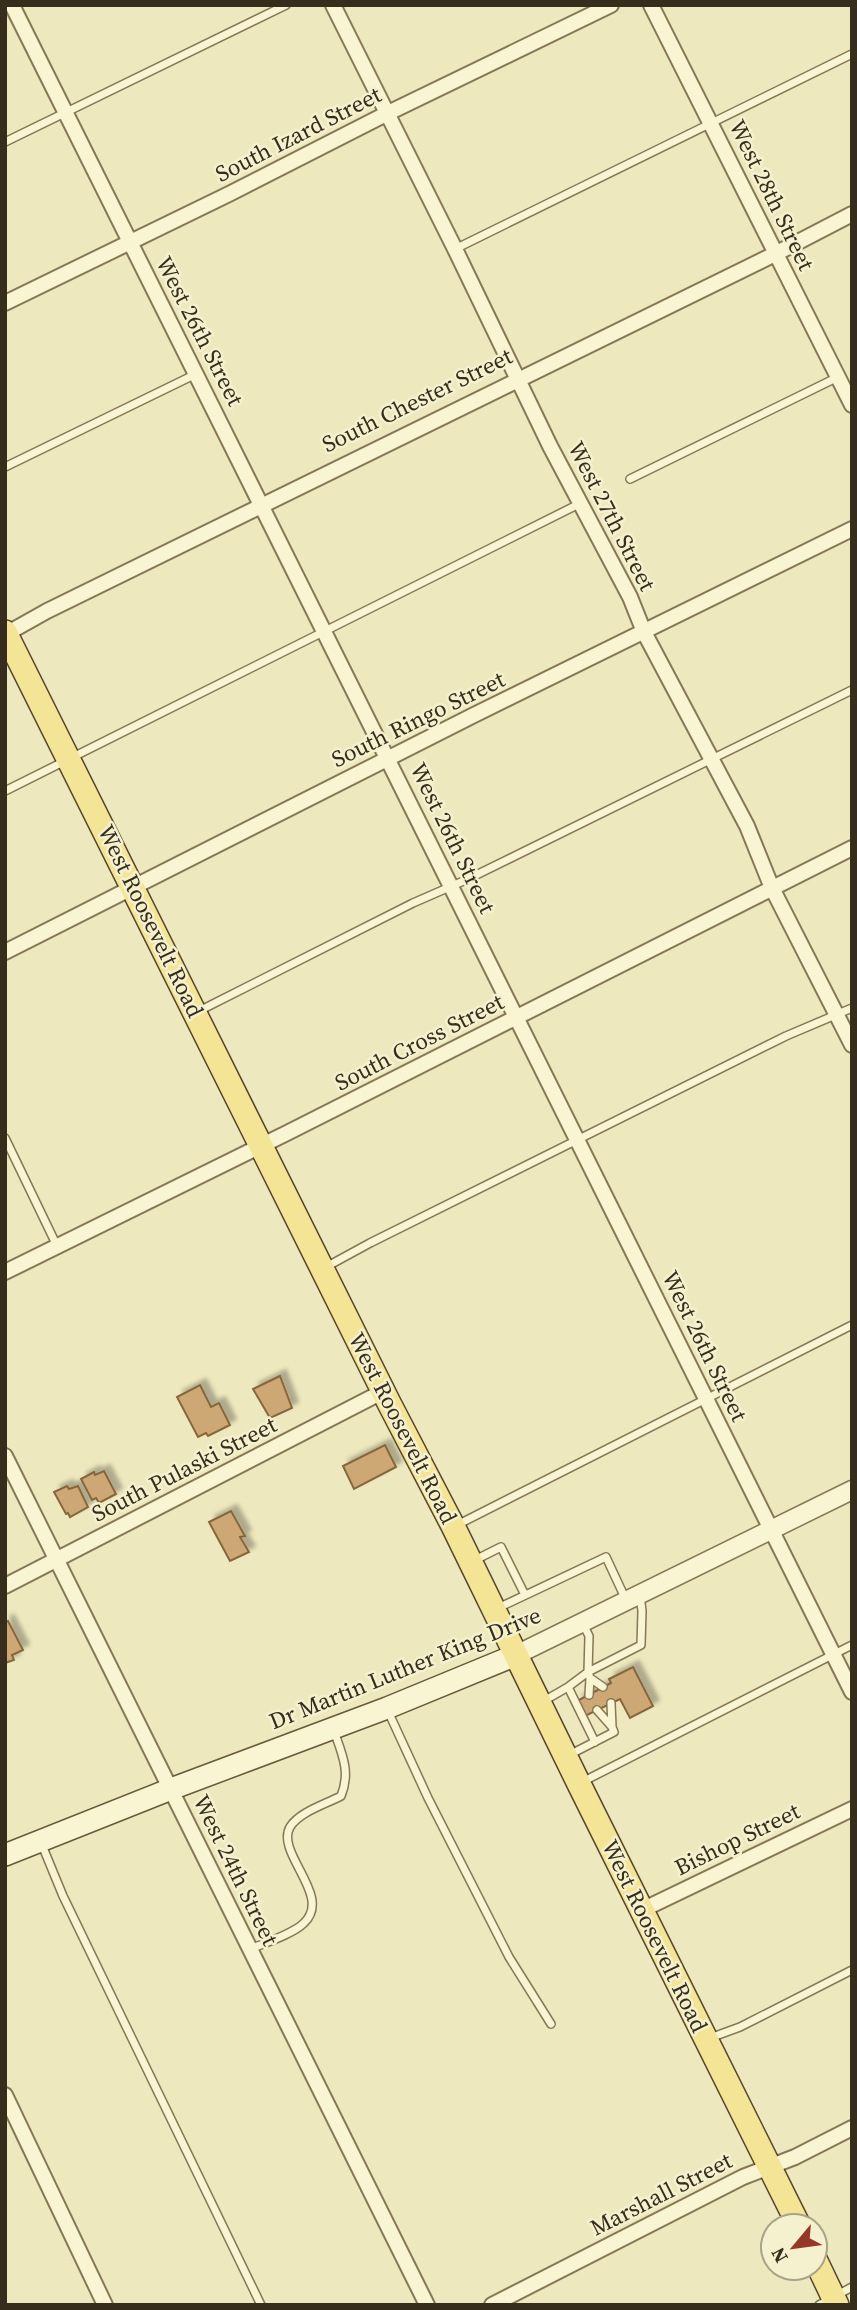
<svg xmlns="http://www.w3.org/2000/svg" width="857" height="2310" font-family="'Source Serif 4',serif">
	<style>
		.building { fill: #cda874; stroke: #86663d; stroke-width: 2; filter: url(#shadow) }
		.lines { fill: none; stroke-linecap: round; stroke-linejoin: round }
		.service-casing { stroke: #867857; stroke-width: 10 }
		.minor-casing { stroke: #867857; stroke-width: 18 }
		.tertiary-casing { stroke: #867857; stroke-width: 21 }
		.secondary-casing { stroke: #68593a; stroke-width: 24 }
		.primary-casing { stroke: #54452c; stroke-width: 26 }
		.service { stroke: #f9f4d1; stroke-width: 7 }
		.minor { stroke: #f9f4d1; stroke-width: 14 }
		.tertiary { stroke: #f9f4d1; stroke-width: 18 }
		.secondary { stroke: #f9f4d1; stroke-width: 21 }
		.primary { stroke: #f3e595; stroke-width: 23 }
		.labels { text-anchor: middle; stroke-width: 5; stroke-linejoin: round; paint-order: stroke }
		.street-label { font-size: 23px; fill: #362d1c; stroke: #f5f1ce }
	</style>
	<defs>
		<filter id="shadow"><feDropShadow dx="6" dy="-6" stdDeviation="2" flood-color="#0004"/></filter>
	</defs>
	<rect width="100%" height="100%" fill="#eee8be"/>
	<!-- building -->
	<path class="building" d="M280,1376l12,32 -22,10 -17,-29z
		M200,1385l11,22 8,-4 11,22 -22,11 -2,-3 -8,4 -21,-40z
		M385,1445l11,22 -42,22 -11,-23z
		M104,1471l12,23 -17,9 -3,-5 -4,2 -11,-21 13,-7 1,3z
		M67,1486l2,3 9,-3 10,21 -18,10 -2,-4 -2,1 -12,-22z
		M231,1511l14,25 -5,1 9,15 -19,9 -21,-39z
		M8,1621l15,29 -11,5 2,5 -9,3v-41z
		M633,1667l20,39 -23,12 -10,-19 -35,17 -8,-15 34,-18 -2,-4z"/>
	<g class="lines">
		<!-- service casing -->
		<g class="service-casing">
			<path id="service" d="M5,142l281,-137
				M455,249l397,-195
				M5,467l191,-93
				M630,479l208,-102
				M5,791l576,-288
				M197,1012l216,-109 55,-24 384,-189
				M5,1138l52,108
				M326,1267l44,-24 416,-207 66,-28
				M457,1525l395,-200
				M475,1560l26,-13 24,48
				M498,1608l108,-51 20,43
				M583,1624l6,12 -1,36 2,6
				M589,1695l1,-17 13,9
				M542,1702l26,-15
				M387,1709l41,89 81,159 42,67
				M597,1710l15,17
				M595,1742l-27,-55 20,-15 53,-27 1,-34 -2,-16
				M569,1755l45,-23 -2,-5 -1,-24
				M582,1782l270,-137
				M42,1845l21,51 198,409
				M250,1949c15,-6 43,-15 54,-26 29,-27 -29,-70 -14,-96 9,-15 36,-23 51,-31 10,-24 1,-42 -7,-65
				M710,2038l30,-11 112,-57
				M819,2305l33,-18"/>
		</g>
		<!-- minor casing -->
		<g class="minor-casing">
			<path id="minor" d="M12,5l840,1687
				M333,5l122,244 95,197 80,151 14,35 103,194 25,62 80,157
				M651,5l201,400
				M5,303l224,-109 157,-80 225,-109
				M6,634l41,-23 728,-357 77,-40
				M5,952l469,-237 378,-186
				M5,1272l280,-138 567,-286
				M5,1456l422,849
				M5,1586l379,-195
				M642,1910l210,-101
				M5,2095l100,210
				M492,2305l251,-128 52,-20 57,-29"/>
		</g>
		<!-- tertiary casing -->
		<g class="tertiary-casing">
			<path id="tertiary" d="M516,1655l336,-165"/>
		</g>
		<!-- secondary casing -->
		<g class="secondary-casing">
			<path id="secondary" d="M5,1855l166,-66 216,-81 129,-53"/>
		</g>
		<!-- primary casing -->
		<g class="primary-casing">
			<path id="primary" d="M5,632l384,771 64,123 126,258 220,442
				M815,2259l22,46"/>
		</g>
		<!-- service -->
		<use href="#service" class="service"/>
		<!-- minor -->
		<use href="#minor" class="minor"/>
		<!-- tertiary -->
		<use href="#tertiary" class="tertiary"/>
		<!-- secondary -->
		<use href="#secondary" class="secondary"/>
		<!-- primary -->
		<use href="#primary" class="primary"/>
	</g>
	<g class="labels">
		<!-- street labels -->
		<g class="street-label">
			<text transform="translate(298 134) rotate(-27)" y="8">South Izard Street</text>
			<text transform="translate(772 195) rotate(64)" y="8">West 28th Street</text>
			<text transform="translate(200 331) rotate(63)" y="8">West 26th Street</text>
			<text transform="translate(417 400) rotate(-26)" y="8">South Chester Street</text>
			<text transform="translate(612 516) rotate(63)" y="8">West 27th Street</text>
			<text transform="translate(418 719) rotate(-26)" y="8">South Ringo Street</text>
			<text transform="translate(453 838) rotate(64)" y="8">West 26th Street</text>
			<text transform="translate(151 921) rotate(64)" y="8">West Roosevelt Road</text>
			<text transform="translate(419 1042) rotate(-27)" y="8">South Cross Street</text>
			<text transform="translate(705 1346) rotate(64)" y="8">West 26th Street</text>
			<text transform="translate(403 1428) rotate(63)" y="8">West Roosevelt Road</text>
			<text transform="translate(184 1469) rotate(-27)" y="8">South Pulaski Street</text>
			<text transform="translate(405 1668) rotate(-22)" y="8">Dr Martin Luther King Drive</text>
			<text transform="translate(737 1839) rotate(-26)" y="8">Bishop Street</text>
			<text transform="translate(236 1870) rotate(64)" y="8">West 24th Street</text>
			<text transform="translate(655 1936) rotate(64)" y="8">West Roosevelt Road</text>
			<text transform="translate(661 2194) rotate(-27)" y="8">Marshall Street</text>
		</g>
	</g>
	<!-- border -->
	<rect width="857" height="2310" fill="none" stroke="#362d1c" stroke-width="14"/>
	<!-- north arrow -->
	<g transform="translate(794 2247) rotate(241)"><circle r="33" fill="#f5f1ce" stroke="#a9a387" stroke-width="2"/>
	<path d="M0-5L12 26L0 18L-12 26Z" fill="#963827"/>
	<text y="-10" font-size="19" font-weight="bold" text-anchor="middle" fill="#362d1c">N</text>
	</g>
</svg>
